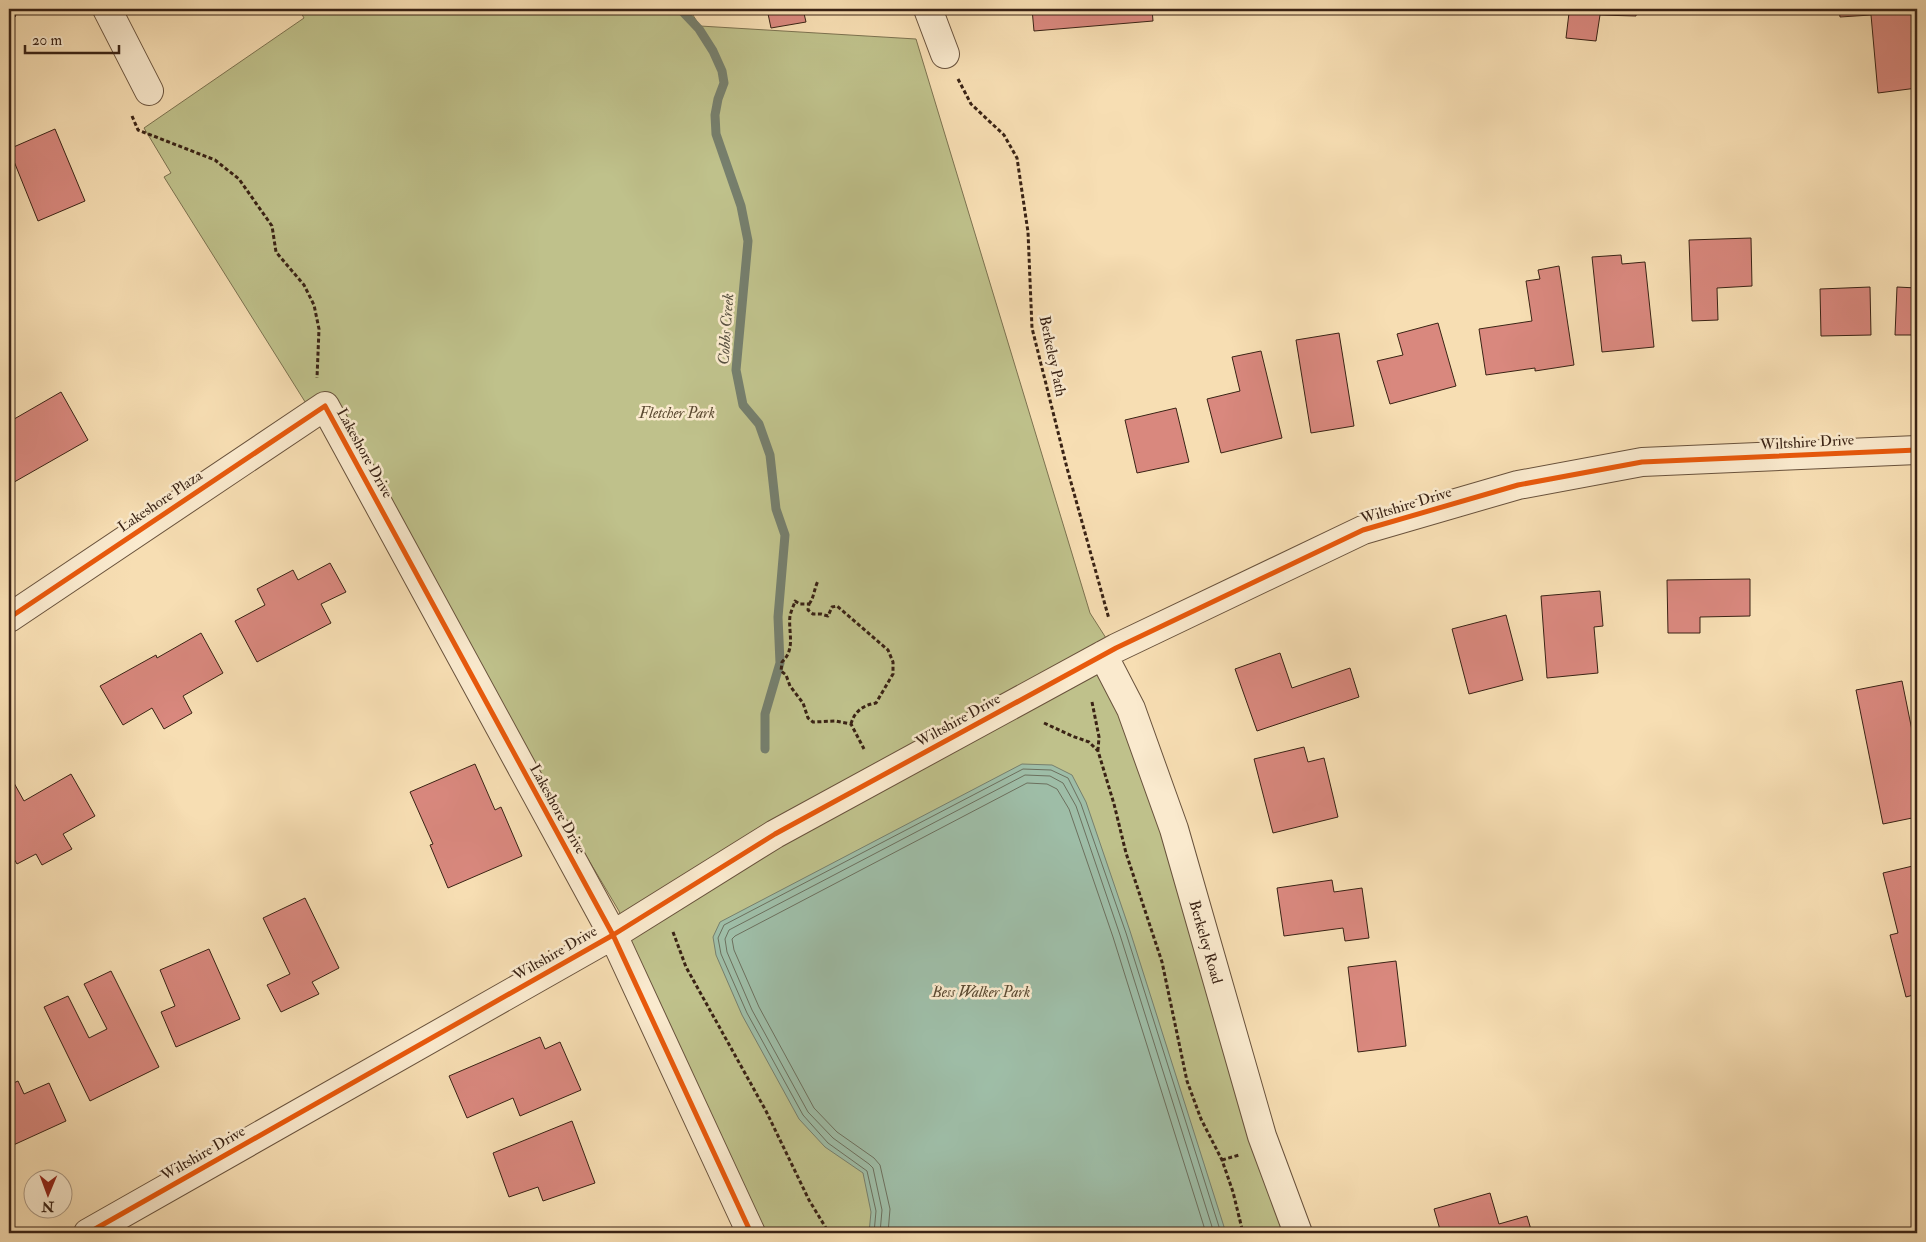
<svg xmlns="http://www.w3.org/2000/svg" width="1926" height="1242" font-family="'IM FELL Double Pica',serif">
	<style>
		.green { fill: #bfc18b; stroke: #7c7250 }
		.water { fill: #9ebda7; stroke: #767f6d }
		.lines { fill: none; stroke-linecap: round; stroke-linejoin: round }
		.shore { stroke: #6c705e; stroke-width: 1 }
		.stream { stroke: #767f6d; stroke-width: 9 }
		.building { fill: #d9887e; stroke: #3a2315 }
		.minor-casing { stroke: #69523c; stroke-width: 30 }
		.path { stroke: #3a2315; stroke-width: 3; stroke-dasharray: 4 2.5; stroke-linecap: butt }
		.minor { stroke: #faeace; stroke-width: 28 }
		.cycleway-casing { stroke: #faeace; stroke-width: 8 }
		.cycleway { stroke: #e8590c; stroke-width: 5 }
		.labels { text-anchor: middle; stroke-width: 5; stroke-linejoin: round; paint-order: stroke }
		.street-label { font-size: 15px; fill: #3a2315; stroke: #faeace }
		.park-label { font-size: 15px; font-style: italic; fill: #5b4a32; stroke: #faeace }
		.water-label { font-size: 16px; font-style: italic; fill: #585141; stroke: #faeace }
	</style>
	<rect width="100%" height="100%" fill="#f7deb3"/>
	<filter id="stains"><feTurbulence type="fractalNoise" baseFrequency=".004" numOctaves="4"/><feColorMatrix values="0 0 0 0 .2 0 0 0 0 .09 0 0 0 0 .02 0 0 0 .5 -.17"/></filter>
	<radialGradient id="worn" r=".72"><stop offset=".6" stop-color="#630" stop-opacity="0"/><stop offset="1" stop-color="#630" stop-opacity=".3"/></radialGradient>
	<!-- green -->
	<path class="green" d="M299,9h390l11,17 216,13 174,574 23,36 183,584h-549l-128,-322 -103,-173 -352,-561 7,-4 -27,-45 160,-110z"/>
	<!-- water -->
	<path class="water" d="M1022,764l30,1 20,10 14,27 44,129 96,302h-357l2,-21 -8,-39 -38,-26 -26,-28 -57,-104 -26,-60 -3,-18 7,-15z"/>
	<g class="lines">
		<!-- shore -->
		<path class="shore" d="M874,1233l2,-22 -9,-40 -39,-28 -25,-28 -56,-102 -26,-59 -3,-16 6,-13 299,-156 28,1 17,8 13,26 45,129 95,300
			M880,1233l2,-23 -9,-42 -4,-4 -36,-26 -25,-26 -56,-102 -25,-58 -2,-13 4,-9 296,-155 25,1 13,7 13,23 44,129 94,298
			M888,1233l2,-24 -10,-44 -6,-7 -37,-26 -23,-24 -55,-101 -25,-57 -2,-11 3,-3 292,-153 20,1 10,5 12,20 44,128 93,296"/>
		<!-- stream -->
		<path class="stream" d="M680,9l19,20 14,22 9,20 2,12 -6,16 -3,16 1,19 25,72 7,35 -12,129 7,35 16,19 11,31 6,54 9,26 -7,82 2,46 -15,51v35"/>
	</g>
	<!-- building -->
	<path class="building" d="M9,9h2l5,7 -7,5z
		M767,9h36l3,13 -35,6z
		M1032,9h120l1,12 -119,10z
		M1529,9h108l-1,7 -36,-1 -4,26 -30,-3 3,-25z
		M1681,9h74v4z
		M1839,9h74l4,46v33l-39,5 -7,-78 -31,2z
		M55,129l30,72 -47,20 -29,-72z
		M1751,238l1,48 -35,2 1,32 -26,1 -3,-81z
		M1621,255l1,9 23,-2 9,85 -52,5 -10,-95z
		M1559,266l15,99 -39,6v-3l-49,7 -7,-46 53,-8 -6,-40 14,-2 -2,-9z
		M1870,287l1,48 -50,1 -1,-47z
		M1897,287l20,1v47h-22z
		M1438,323l18,63 -66,18 -13,-43 26,-6 -6,-21z
		M1339,333l15,93 -43,7 -15,-93z
		M1261,351l21,87 -61,15 -14,-54 33,-8 -8,-34z
		M61,392l27,48 -79,45v-63z
		M1176,408l13,54 -52,11 -12,-53z
		M330,563l16,29 -25,12 10,19 -74,39 -22,-41 30,-16 -8,-16 36,-19 5,10z
		M1750,579v37l-50,1v16h-32l-1,-53z
		M1600,591l3,35 -9,1 4,46 -51,5 -6,-82z
		M1506,615l17,65 -54,14 -17,-65z
		M201,633l22,40 -40,23 9,17 -28,16 -12,-21 -29,17 -23,-39 56,-31 1,3z
		M1280,653l12,35 58,-20 9,29 -102,34 -22,-62z
		M1902,681l15,74v62l-34,7 -27,-134z
		M1304,747l4,15 16,-4 14,59 -65,16 -19,-74z
		M475,764l20,46 6,-3 21,49 -74,32 -18,-43 3,-1 -23,-52z
		M9,774l15,27 47,-27 24,42 -32,18 9,15 -30,16 -6,-11 -19,10 -8,-14z
		M1917,865v129l-11,3 -16,-62 8,-2 -15,-60z
		M1332,880l2,12 28,-4 7,50 -24,3 -2,-13 -59,8 -7,-48z
		M305,898l34,70 -27,14 7,12 -38,18 -14,-27 23,-11 -27,-56z
		M209,949l31,70 -64,28 -15,-35 14,-6 -15,-36z
		M1396,961l10,85 -48,6 -10,-85z
		M111,971l48,96 -69,34 -46,-94 24,-11 21,42 18,-9 -23,-45z
		M540,1037l5,12 15,-7 21,48 -61,26 -7,-18 -46,20 -18,-42z
		M18,1081l6,13 25,-11 17,38 -57,26v-62z
		M572,1121l23,62 -52,18 -5,-14 -29,10 -16,-44z
		M1490,1193l9,31 28,-8 5,17h-91l-7,-24z"/>
	<g class="lines">
		<!-- minor casing -->
		<g class="minor-casing">
			<path id="minor" d="M107,9l42,82
				M928,9l17,45
				M9,618l316,-212 288,529 138,298
				M1103,655l28,54 43,120 88,307 36,97
				M88,1233l525,-298 162,-101 341,-186 247,-118 155,-45 124,-23 275,-12"/>
		</g>
		<!-- path -->
		<path class="path" d="M958,79l13,25 33,31 13,23 11,74 4,96 35,140 42,151
			M132,116l6,14 77,30 24,19 33,47 4,26 28,33 10,20 5,24 -2,49
			M809,604c5,-6 5,-15 9,-23
			M1092,702l7,35 -1,13
			M1044,723l28,13 17,6 9,9 16,53 12,49 36,109 25,119 14,38 21,41 11,32 10,41
			M851,724c3,-12 12,-19 25,-21l17,-29v-12l-5,-12 -51,-44 -5,1 -4,9 -7,-2h-8l-5,-4 1,-6h-9l-5,-3c-1,4 -4,10 -5,15 -2,16 6,33 -8,46l-1,9 5,4 4,11 13,17 5,15 5,4 23,-1 15,3 13,25
			M673,932l13,35 80,144 43,89 20,33
			M1222,1160l17,-5"/>
		<!-- minor -->
		<use href="#minor" class="minor"/>
		<!-- cycleway casing -->
		<g class="cycleway-casing">
			<path id="cycleway" d="M9,618l316,-212 288,529 138,298
				M88,1233l525,-298 162,-101 341,-186 247,-118 155,-45 124,-23 275,-12"/>
		</g>
		<!-- cycleway -->
		<use href="#cycleway" class="cycleway"/>
	</g>
	<g class="labels">
		<!-- street labels -->
		<g class="street-label">
			<text transform="translate(1053 356) rotate(78)" y="5">Berkeley Path</text>
			<text transform="translate(1807 442) rotate(-3)" y="5">Wiltshire Drive</text>
			<text transform="translate(365 453) rotate(61)" y="5">Lakeshore Drive</text>
			<text transform="translate(160 501) rotate(-34)" y="5">Lakeshore Plaza</text>
			<text transform="translate(1406 505) rotate(-17)" y="5">Wiltshire Drive</text>
			<text transform="translate(958 720) rotate(-29)" y="5">Wiltshire Drive</text>
			<text transform="translate(558 809) rotate(61)" y="5">Lakeshore Drive</text>
			<text transform="translate(1206 942) rotate(74)" y="5">Berkeley Road</text>
			<text transform="translate(555 953) rotate(-30)" y="5">Wiltshire Drive</text>
			<text transform="translate(203 1153) rotate(-30)" y="5">Wiltshire Drive</text>
		</g>
		<!-- park labels -->
		<g class="park-label">
			<text x="677" y="418">Fletcher Park</text>
			<text x="981" y="997">Bess Walker Park</text>
		</g>
		<!-- water labels -->
		<g class="water-label">
			<text transform="translate(725 329) rotate(-86)" y="6">Cobbs Creek</text>
		</g>
	</g>
	<!-- margin -->
	<rect width="1926" height="1242" fill="none" stroke="#f7deb3" stroke-width="30"/>
	<rect x="10" y="10" width="1906" height="1222" fill="none" stroke="#3a2315" stroke-width="2.5"/>
	<rect x="15" y="15" width="1896" height="1212" fill="none" stroke="#3a2315"/>
	<!-- north arrow -->
	<g transform="translate(48 1194) rotate(181)"><circle r="24" fill="#faeace" stroke="#ad9a84"/>
	<path d="M0-4L9 19L0 12L-9 19Z" fill="#8f2418"/>
	<text y="-8" font-size="14" font-weight="bold" text-anchor="middle" fill="#3a2315">N</text>
	</g>
	<!-- scale -->
	<path d="M25 45v8h94v-8" fill="none" stroke="#3a2315" stroke-width="2.5"/>
	<text x="32" y="45" font-size="15" fill="#3a2315" stroke="#faeace" stroke-width="4" paint-order="stroke">20 m</text>
	<rect width="100%" height="100%" filter="url(#stains)"/>
	<rect width="100%" height="100%" fill="url(#worn)"/>
</svg>
